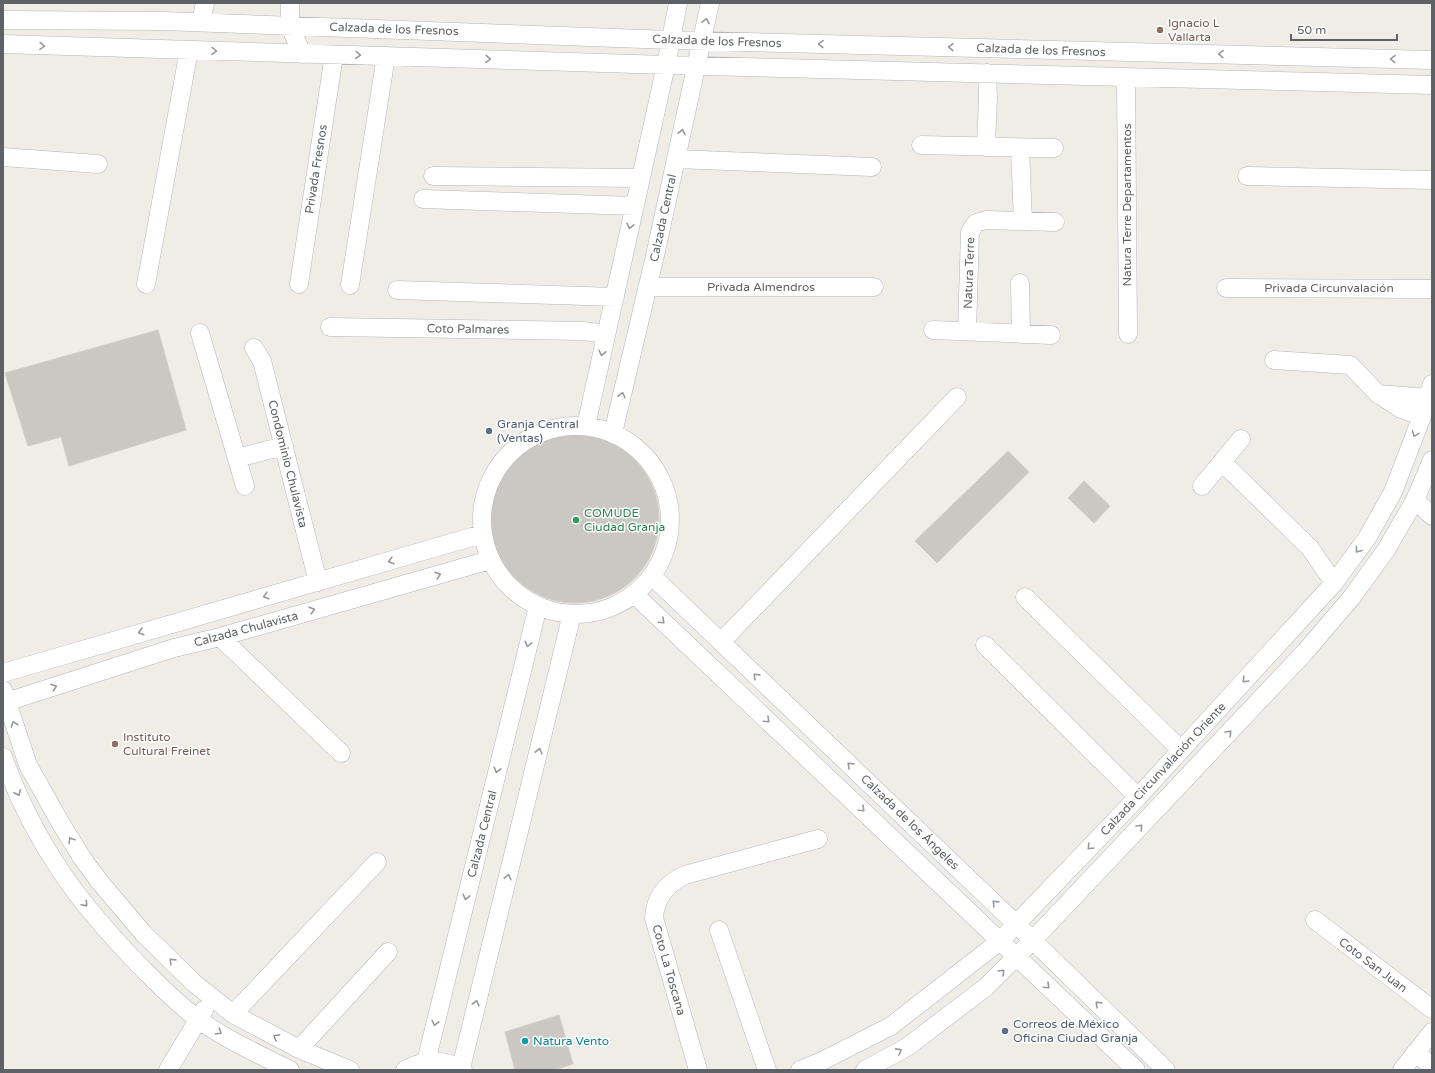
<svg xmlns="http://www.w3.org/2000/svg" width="1435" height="1073" font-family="'Varela Round',sans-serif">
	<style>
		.building { fill: #cbc7c3; stroke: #d4cec5 }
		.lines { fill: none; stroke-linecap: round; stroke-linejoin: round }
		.minor-casing { stroke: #b3b7ba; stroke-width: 19 }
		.minor { stroke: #fff; stroke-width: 18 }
		.oneway { stroke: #96999c }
		.education-dot { fill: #8d6e63; stroke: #fff; stroke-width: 1.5 }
		.service-dot { fill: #5c6f8a; stroke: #fff; stroke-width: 1.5 }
		.leisure-dot { fill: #2e9e5b; stroke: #fff; stroke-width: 1.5 }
		.culture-dot { fill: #0f9aa8; stroke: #fff; stroke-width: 1.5 }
		.labels { text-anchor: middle; stroke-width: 3; stroke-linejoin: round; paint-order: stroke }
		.education-label { font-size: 12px; fill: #785e54; stroke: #fff; text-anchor: start }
		.street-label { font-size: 12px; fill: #5e6266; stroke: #fff }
		.service-label { font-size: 12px; fill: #4e5e75; stroke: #fff; text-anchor: start }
		.leisure-label { font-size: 12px; fill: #27864d; stroke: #fff; text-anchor: start }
		.culture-label { font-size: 12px; fill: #0d838f; stroke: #fff; text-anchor: start }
	</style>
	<rect width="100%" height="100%" fill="#efede6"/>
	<!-- building -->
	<path class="building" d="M158,330l28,100 -117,36 -8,-29 -33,9 -23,-73z
		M491 519a84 84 0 1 1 168 0a84 84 0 1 1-168 0Z
		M1008,451l21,21 -92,91 -22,-22z
		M1084,481l26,25 -16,17 -26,-25z
		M559,1015l14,49 -19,6h-39l-10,-38z"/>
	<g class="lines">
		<!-- minor casing -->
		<g class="minor-casing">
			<path id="minor" d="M290,3v23l12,28
				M3,20l160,1 508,19 761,20
				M201,22l4,-19
				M3,44l663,21 766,20
				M1126,77l2,257
				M921,145l133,3
				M986,147l2,-50 -1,-24
				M1020,148l3,73
				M3,157l95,7
				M676,159l196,8
				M433,176l208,2
				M1247,176l185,4
				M423,199l212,7
				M1020,283l1,51
				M146,284l43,-234
				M299,284l35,-229
				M350,285l36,-229
				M647,287h227
				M1226,288l206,1
				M397,290l218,7
				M330,327l253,4 23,3
				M933,330l118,5
				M967,331l3,-99 6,-9 10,-3 69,2
				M200,333l45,153
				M254,348l8,13 56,221
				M1274,360l76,5 28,29 23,15 21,7
				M1378,394l50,4
				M482 520a94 94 0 1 1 188 0a94 94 0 1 1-188 0Z
				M586,426l80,-361 12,-62
				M613,433l41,-173 56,-257
				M237,458l47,-12
				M1222,462l88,86 24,35
				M1202,486l39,-47
				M1415,500l17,16
				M652,576l364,348 150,146
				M634,594l502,476
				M1025,597l156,153
				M220,637l121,116
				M721,642l236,-245
				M985,645l153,152
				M3,673l479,-139
				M3,690l25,75 32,57 22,36 17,23 44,52 51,50 39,31 66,35 51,21
				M3,703l171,-55 46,-11 270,-77
				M3,757c15,41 35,81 59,116 22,33 50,64 78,93 18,18 36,37 58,53 28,21 61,35 92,51
				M1315,920l117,89
				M719,930l48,140
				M233,1014l144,-152
				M299,1049l89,-97
				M1415,1053l17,13
				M426,1062l112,-456
				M461,1068l111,-454
				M168,1070l36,-60
				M405,1070c16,-10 41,-12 58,0
				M698,1070l-44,-152c1,-20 12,-34 31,-43l133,-36
				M800,1070l22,-9 69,-35 109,-85 138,-144 196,-214 33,-45 26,-46 29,-76 10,-32
				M865,1070l42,-23 79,-60 47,-47 272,-288 47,-55 34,-47 29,-50 17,-40
				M1402,1070l30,-38"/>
		</g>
		<!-- minor -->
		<use href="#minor" class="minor"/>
	</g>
	<!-- one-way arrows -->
	<defs><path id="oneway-chevron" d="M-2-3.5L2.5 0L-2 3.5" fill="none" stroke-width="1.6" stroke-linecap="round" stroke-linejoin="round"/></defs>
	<g class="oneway">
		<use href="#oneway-chevron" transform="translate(706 21) rotate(-78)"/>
		<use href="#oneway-chevron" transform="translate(821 44) rotate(-178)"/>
		<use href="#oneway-chevron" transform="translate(42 46) rotate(2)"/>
		<use href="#oneway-chevron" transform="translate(951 47) rotate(-178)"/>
		<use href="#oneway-chevron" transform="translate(214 51) rotate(2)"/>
		<use href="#oneway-chevron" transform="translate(1221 54) rotate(-178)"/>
		<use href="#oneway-chevron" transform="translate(358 55) rotate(2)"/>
		<use href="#oneway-chevron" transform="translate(488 59) rotate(2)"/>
		<use href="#oneway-chevron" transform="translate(1393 59) rotate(-178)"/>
		<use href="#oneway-chevron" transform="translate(682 132) rotate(-77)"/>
		<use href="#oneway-chevron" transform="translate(630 226) rotate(102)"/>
		<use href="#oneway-chevron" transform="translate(602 353) rotate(103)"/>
		<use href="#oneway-chevron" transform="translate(622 395) rotate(-77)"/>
		<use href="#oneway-chevron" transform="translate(1415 434) rotate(111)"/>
		<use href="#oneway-chevron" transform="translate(1358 550) rotate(126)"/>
		<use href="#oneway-chevron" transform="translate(391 561) rotate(164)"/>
		<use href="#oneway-chevron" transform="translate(438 575) rotate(-16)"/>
		<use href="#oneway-chevron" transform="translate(266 596) rotate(164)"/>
		<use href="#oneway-chevron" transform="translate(312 610) rotate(-16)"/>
		<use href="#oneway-chevron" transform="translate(662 621) rotate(43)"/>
		<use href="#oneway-chevron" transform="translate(141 632) rotate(164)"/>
		<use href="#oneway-chevron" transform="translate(528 644) rotate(104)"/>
		<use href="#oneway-chevron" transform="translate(756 676) rotate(-136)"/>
		<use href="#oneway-chevron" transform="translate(1245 680) rotate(133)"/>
		<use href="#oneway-chevron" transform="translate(54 687) rotate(-18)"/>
		<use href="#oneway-chevron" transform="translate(767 720) rotate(43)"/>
		<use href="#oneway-chevron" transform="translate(14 724) rotate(-109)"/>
		<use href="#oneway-chevron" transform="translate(1229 733) rotate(-47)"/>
		<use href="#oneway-chevron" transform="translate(539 751) rotate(-76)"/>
		<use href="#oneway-chevron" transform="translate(850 765) rotate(-136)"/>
		<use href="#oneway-chevron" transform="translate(497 770) rotate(104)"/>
		<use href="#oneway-chevron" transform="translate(18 793) rotate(65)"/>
		<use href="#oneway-chevron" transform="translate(862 809) rotate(43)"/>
		<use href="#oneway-chevron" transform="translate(1140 827) rotate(-47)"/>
		<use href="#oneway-chevron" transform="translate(71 840) rotate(-122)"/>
		<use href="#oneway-chevron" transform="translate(1090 847) rotate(134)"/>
		<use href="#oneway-chevron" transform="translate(508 877) rotate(-76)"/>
		<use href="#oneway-chevron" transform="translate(466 897) rotate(104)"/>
		<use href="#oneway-chevron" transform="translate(995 903) rotate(-136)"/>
		<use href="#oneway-chevron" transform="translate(85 904) rotate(49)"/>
		<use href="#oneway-chevron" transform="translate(172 961) rotate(-136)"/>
		<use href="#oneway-chevron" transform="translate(1002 972) rotate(-45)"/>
		<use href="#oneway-chevron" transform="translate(1047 986) rotate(43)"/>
		<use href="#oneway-chevron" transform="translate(476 1003) rotate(-76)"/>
		<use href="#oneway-chevron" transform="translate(1098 1004) rotate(-136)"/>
		<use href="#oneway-chevron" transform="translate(435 1023) rotate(104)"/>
		<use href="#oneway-chevron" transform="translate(219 1032) rotate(32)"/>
		<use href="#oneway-chevron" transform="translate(276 1037) rotate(-151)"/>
		<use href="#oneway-chevron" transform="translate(899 1051) rotate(-29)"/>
	</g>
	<!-- markers -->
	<g class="education-dot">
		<circle cx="1160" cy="30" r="4"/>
		<circle cx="115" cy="744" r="4"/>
	</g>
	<g class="service-dot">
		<circle cx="489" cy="431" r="4"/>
		<circle cx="1005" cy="1031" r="4"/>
	</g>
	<circle class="leisure-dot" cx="576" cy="520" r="4"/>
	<circle class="culture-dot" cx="525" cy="1041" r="4"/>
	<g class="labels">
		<!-- education labels -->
		<g class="education-label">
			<text x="1168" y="27">Ignacio L<tspan x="1168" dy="14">Vallarta</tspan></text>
			<text x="123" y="741">Instituto<tspan x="123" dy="14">Cultural Freinet</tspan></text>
		</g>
		<!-- street labels -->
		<g class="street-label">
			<text transform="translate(394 29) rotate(2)" y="4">Calzada de los Fresnos</text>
			<text transform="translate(717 41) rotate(2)" y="4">Calzada de los Fresnos</text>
			<text transform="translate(1041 50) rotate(2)" y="4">Calzada de los Fresnos</text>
			<text transform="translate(316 169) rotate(-81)" y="4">Privada Fresnos</text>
			<text transform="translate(1127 205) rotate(-90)" y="4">Natura Terre Departamentos</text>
			<text transform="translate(663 218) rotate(-78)" y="4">Calzada Central</text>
			<text transform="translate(969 273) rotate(-88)" y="4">Natura Terre</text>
			<text x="761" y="291">Privada Almendros</text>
			<text x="1329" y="292">Privada Circunvalación</text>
			<text transform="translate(468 329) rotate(1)" y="4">Coto Palmares</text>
			<text transform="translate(288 464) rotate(76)" y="4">Condominio Chulavista</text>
			<text transform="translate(246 629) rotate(-15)" y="4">Calzada Chulavista</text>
			<text transform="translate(1163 769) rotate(-47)" y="4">Calzada Circunvalación Oriente</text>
			<text transform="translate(910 822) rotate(44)" y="4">Calzada de los Ángeles</text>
			<text transform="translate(482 834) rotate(-76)" y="4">Calzada Central</text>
			<text transform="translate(1373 965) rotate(37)" y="4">Coto San Juan</text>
			<text transform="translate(669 970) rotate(74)" y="4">Coto La Toscana</text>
		</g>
		<!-- service labels -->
		<g class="service-label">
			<text x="497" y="428">Granja Central<tspan x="497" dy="14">(Ventas)</tspan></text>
			<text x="1013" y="1028">Correos de México<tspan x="1013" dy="14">Oficina Ciudad Granja</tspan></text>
		</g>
		<!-- leisure labels -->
		<g class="leisure-label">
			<text x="584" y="517">COMUDE<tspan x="584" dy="14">Ciudad Granja</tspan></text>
		</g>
		<!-- culture labels -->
		<g class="culture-label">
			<text x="533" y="1045">Natura Vento</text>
		</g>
	</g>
	<!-- border -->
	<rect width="1435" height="1073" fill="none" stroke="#5e6266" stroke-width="8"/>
	<!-- scale -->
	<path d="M1291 34v6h106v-6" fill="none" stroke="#5e6266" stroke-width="2"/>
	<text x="1297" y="34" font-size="12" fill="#5e6266" stroke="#ffffff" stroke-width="3" paint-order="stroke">50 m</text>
</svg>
